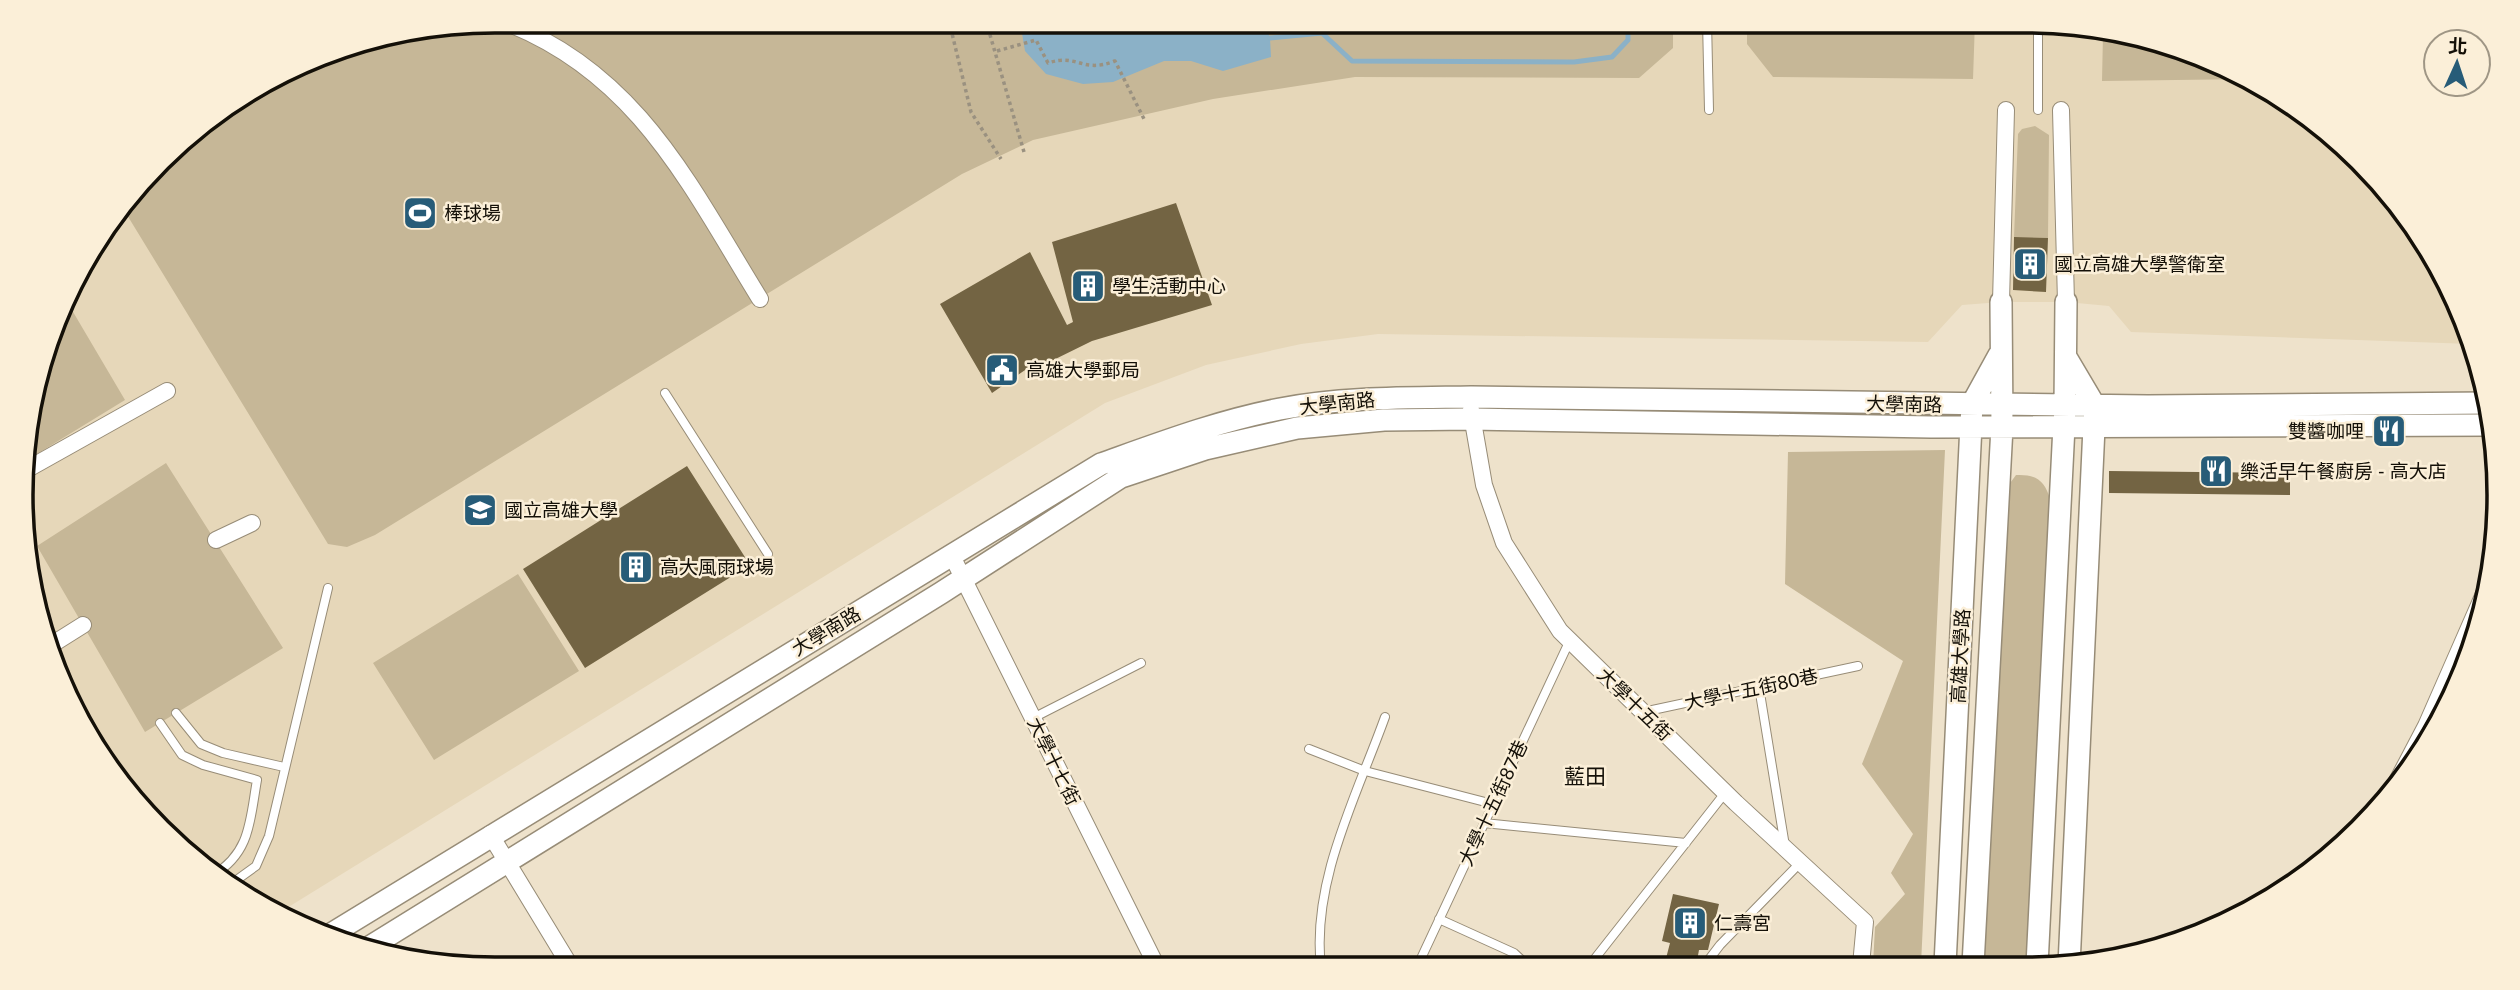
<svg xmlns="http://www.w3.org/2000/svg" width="2520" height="990" font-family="Lato,'Noto Sans TC',sans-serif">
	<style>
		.built { fill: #e6d7b9 }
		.green { fill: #c6b797 }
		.water { fill: #8bb1c7 }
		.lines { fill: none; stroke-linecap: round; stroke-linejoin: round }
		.stream { stroke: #8bb1c7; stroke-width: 5 }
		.building { fill: #736443 }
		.lane-casing { stroke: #978c77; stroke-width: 10 }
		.street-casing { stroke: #978c77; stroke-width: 18 }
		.secondary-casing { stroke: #978c77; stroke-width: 24 }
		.path { stroke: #9a9180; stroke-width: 3.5; stroke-dasharray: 3.5 3.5; stroke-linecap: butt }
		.lane { stroke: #fff; stroke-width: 8 }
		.street { stroke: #fff; stroke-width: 16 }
		.secondary { stroke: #fff; stroke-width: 21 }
		.labels { text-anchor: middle; stroke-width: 5; stroke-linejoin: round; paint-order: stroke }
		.poi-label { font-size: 19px; fill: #141008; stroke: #fbefd8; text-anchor: start }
		.street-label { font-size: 19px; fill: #141008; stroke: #fbefd8 }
		.neighbourhood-label { font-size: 21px; fill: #141008; stroke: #fbefd8 }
		.rim { fill: none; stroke: #141008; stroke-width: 3.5 }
	</style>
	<rect width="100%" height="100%" fill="#eee2cb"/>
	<!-- built -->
	<path class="built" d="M495,21h1530l152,25 85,38 75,54 64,68 49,79 22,59 -341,-12 -22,-26 -43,-4h-65l-39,3 -34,37 -550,-8 -77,10 -95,21 -101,38 -823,508 -75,-40 -106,-113 -44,-81 -27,-89 -5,-155 21,-91 38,-84 99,-120 75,-54 84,-38z"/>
	<!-- green -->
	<path class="green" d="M495,21h1178v27l-34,30 -284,-1 -142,22 -180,41 -71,34 -587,361 -28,12 -19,-3 -204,-334 59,-72 75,-54 84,-38z
		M1747,21h228l-2,58 -200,-2 -26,-33z
		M2103,34l74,12 73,33 -148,2z
		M2035,126l14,9 -1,103 -34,-1 4,-103 4,-5z
		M66,300l59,100 -93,57 -6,-10 -1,-14 21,-91z
		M1945,450l-24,515h-48l2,-38 30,-33 -14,-21 22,-39 -51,-70 41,-103 -118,-77 3,-132z
		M166,463l117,185 -138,84 -108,-186z
		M2016,475c20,-1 29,6 34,24l-24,466h-46l25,-475z
		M518,574l61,97 -145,89 -61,-97z"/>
	<!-- water -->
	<path class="water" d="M1020,21h244l6,17 1,19 -48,14 -32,-10h-27l-51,21 -30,2 -37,-10 -21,-23z"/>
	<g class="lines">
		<!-- stream -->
		<path class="stream" d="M1270,38l52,-5 30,28 222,1 38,-5 16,-17v-19"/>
	</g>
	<!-- building -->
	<path class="building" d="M1176,203l36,102 -120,36 -61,30 -3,-3 -36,25 -52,-89 90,-52 37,73 6,-3 -21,-80z
		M2014,237l34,1 -2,54 -33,-2z
		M687,466l63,99 -165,103 -62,-99z
		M2109,471l181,2v22l-181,-2z
		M1673,894l46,10 -11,46h-9l-3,16h-32l6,-23 -8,-2z"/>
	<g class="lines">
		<!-- lane casing -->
		<g class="lane-casing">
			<path id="lane" d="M1707,21l2,89
				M2038,110v-87
				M665,393l103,161
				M1759,687l26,159
				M1643,712l215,-46
				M176,713l25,31 22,9 61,14
				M1033,718l108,-55
				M160,723l22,32 21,10 54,15c-7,39 -6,73 -44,95
				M1309,749l56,22 128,33
				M1484,823l202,20
				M231,884l25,-18 13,-30 59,-248
				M1439,919l75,34 14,13
				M1589,966l136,-173
				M1704,966l16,-21 80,-82
				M1321,967c-10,-85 36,-172 64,-250
				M1417,967l153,-327"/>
		</g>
		<!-- street casing -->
		<g class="street-casing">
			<path id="street" d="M502,21c135,51 187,163 258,278
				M2061,110l5,192
				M2001,302l5,-192
				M1471,410l13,75 20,58 56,88 176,172 129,119 -4,43
				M26,470l141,-79
				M216,540l36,-17
				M951,554l206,413
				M48,647l35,-22
				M2394,787l32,-61 64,-146
				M490,834l82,135"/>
		</g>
		<!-- secondary casing -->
		<g class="secondary-casing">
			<path id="secondary" d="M2066,357l29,49 -26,559
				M328,936l773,-472c59,-21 117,-43 179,-55 62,-12 128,-11 191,-12l677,9 340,-3
				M368,948l573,-355 180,-116 84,-28 92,-21 87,-8 87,-1 460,8 561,-2
				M1945,965l27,-561 27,-49
				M1973,965l29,-538 -1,-125
				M2037,965l28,-559 1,-104"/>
		</g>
		<!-- path -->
		<path class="path" d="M949,21l22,91 30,47
			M986,21l38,131
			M997,51l39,-11 12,23c30,-10 34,11 67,-2l30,60
			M57,662l29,57 54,81"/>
		<!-- lane -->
		<use href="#lane" class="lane"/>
		<!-- street -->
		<use href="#street" class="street"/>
		<!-- secondary -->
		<use href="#secondary" class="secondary"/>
	</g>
	<!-- icons -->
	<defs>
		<g id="stadium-square" transform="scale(1.75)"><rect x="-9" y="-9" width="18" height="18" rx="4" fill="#275c78" stroke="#fbefd8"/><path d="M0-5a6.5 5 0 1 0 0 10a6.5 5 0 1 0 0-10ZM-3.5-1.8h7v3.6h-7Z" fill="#fff"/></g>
		<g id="building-square" transform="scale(1.75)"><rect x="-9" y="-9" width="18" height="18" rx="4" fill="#275c78" stroke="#fbefd8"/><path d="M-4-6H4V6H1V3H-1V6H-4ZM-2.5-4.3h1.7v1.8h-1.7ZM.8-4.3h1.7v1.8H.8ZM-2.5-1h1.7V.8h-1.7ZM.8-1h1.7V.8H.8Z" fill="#fff"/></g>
		<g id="civic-square" transform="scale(1.75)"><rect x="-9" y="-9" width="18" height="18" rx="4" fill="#275c78" stroke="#fbefd8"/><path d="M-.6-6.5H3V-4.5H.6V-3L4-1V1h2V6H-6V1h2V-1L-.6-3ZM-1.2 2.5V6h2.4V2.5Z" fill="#fff"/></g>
		<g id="restaurant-square" transform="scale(1.75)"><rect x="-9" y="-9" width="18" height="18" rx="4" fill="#275c78" stroke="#fbefd8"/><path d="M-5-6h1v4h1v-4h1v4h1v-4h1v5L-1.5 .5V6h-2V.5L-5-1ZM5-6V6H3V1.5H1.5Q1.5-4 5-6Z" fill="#fff"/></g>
		<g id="university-square" transform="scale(1.75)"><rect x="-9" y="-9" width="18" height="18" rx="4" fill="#275c78" stroke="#fbefd8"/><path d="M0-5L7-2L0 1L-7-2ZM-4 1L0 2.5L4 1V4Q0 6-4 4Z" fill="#fff"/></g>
	</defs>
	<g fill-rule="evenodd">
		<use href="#stadium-square" x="420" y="213"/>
		<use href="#building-square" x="2030" y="264"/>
		<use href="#building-square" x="1088" y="286"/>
		<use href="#civic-square" x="1002" y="370"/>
		<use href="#restaurant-square" x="2389" y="431"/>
		<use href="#restaurant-square" x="2216" y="471"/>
		<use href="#university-square" x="480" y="510"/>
		<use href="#building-square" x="636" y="567"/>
		<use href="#building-square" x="1690" y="923"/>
	</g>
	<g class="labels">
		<!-- poi labels -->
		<g class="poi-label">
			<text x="444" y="220">棒球場</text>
			<text x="2054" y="271">國立高雄大學警衛室</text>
			<text x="1112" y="293">學生活動中心</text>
			<text x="1026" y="377">高雄大學郵局</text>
			<text x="2364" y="438" text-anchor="end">雙醬咖哩</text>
			<text x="2240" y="478">樂活早午餐廚房 - 高大店</text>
			<text x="504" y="517">國立高雄大學</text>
			<text x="660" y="574">高大風雨球場</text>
			<text x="1714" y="930">仁壽宮</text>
		</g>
		<!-- street labels -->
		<g class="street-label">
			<text transform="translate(1337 403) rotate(-6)" y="7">大學南路</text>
			<text transform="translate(1904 404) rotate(1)" y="7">大學南路</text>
			<text transform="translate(826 631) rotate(-31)" y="7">大學南路</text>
			<text transform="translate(1960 656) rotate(-87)" y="7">高雄大學路</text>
			<text transform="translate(1751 689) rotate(-12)" y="7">大學十五街80巷</text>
			<text transform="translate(1635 704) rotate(44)" y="7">大學十五街</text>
			<text transform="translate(1054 761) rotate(64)" y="7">大學十七街</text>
			<text transform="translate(1493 803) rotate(-65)" y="7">大學十五街87巷</text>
		</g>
		<!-- neighbourhood labels -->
		<g class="neighbourhood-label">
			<text x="1585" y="784">藍田</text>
		</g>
	</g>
	<!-- crop -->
	<path d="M0 0H2520V990H0ZM495 33H2025A462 462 0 0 1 2487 495V495A462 462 0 0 1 2025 957H495A462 462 0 0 1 33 495V495A462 462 0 0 1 495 33Z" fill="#fbefd8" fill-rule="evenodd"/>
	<path class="rim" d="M495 33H2025A462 462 0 0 1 2487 495V495A462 462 0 0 1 2025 957H495A462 462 0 0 1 33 495V495A462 462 0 0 1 495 33Z"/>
	<!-- north arrow -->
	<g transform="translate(2457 63) rotate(3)"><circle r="33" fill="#fbefd8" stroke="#9f9685" stroke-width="2"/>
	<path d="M0-5L12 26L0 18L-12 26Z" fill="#275c78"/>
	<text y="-10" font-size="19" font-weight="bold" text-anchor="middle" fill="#141008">北</text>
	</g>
</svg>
